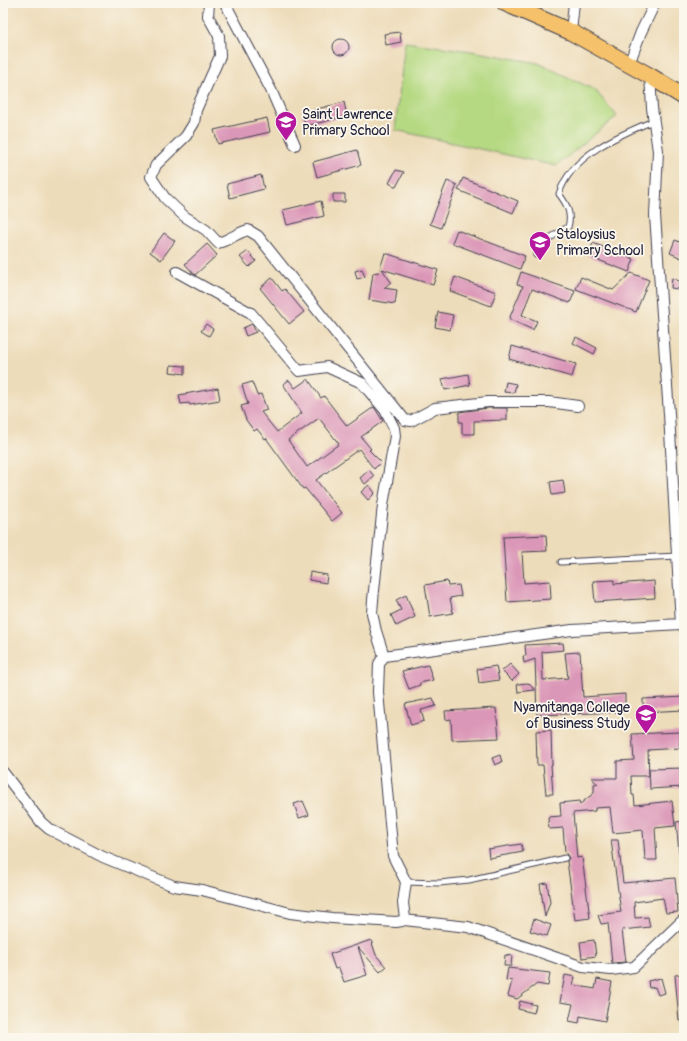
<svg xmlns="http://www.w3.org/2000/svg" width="687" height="1041" font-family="Pangolin,sans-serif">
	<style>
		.green { fill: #b5d982; stroke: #6c7e5e }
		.building { fill: #db97b8; fill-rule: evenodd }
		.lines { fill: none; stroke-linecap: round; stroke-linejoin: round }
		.service-casing { stroke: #403e4e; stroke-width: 7 }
		.minor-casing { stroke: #403e4e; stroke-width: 12 }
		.primary-casing { stroke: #403e4e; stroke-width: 18 }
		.service { stroke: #fff; stroke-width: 5 }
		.minor { stroke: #fff; stroke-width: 10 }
		.primary { stroke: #f5c16b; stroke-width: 16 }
		.labels { text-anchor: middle; stroke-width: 3.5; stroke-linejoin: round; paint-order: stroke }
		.poi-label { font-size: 14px; fill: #22223b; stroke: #fbf7ec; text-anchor: start }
	</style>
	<rect width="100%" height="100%" fill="#fbf7ec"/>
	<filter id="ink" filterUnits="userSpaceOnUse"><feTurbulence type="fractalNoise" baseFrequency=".025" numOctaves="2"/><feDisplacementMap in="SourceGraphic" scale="8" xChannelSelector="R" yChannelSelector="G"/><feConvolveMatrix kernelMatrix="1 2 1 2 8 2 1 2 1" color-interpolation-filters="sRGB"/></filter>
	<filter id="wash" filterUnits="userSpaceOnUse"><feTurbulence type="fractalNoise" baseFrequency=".012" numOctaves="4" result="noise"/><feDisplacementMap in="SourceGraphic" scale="16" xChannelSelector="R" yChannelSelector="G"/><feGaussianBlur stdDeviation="0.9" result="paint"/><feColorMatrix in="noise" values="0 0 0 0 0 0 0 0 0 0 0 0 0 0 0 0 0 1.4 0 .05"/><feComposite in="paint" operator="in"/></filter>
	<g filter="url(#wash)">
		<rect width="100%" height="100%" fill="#eddcb9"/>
		<!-- green -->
		<path class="green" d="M405,42l66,9 67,12 57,27 22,26 -61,50 -161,-36z"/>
		<g id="blocks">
			<!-- building -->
			<path class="building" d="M400,32l1,10 -15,3 -2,-11z
				M333 47a8 8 0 1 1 16 0a8 8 0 1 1-16 0Z
				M344,102l3,14 -41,10 -4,-13z
				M267,118l3,14 -52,12 -4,-14z
				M357,150l4,15 -44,12 -4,-15z
				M396,170l8,2 -8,15 -7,-4z
				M261,175l3,14 -34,9 -3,-14z
				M463,178l55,23 -5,12 -55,-23z
				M447,181l10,4 -16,43 -11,-4z
				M333,194h12v8h-12z
				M321,201l3,15 -37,9 -4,-15z
				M457,230l68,26 -5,13 -68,-26z
				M164,233l11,8 -14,19 -11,-8z
				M675,240l9,4v15l-14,-6z
				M593,243l41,16 -5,13 -41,-16z
				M207,244l10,11 -22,20 -10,-11z
				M248,251l8,10 -7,6 -9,-10z
				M385,253l53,17 -5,15 -51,-16 9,13 -7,6 13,2 -2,14 -26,-4 4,-27 6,-1z
				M362,269l3,8 -8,2 -2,-8z
				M521,272l54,19 -5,12 -38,-14 -10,26 15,6 -4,9 -24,-11 14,-33 -6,-2z
				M631,273l18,7 -13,32 -60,-23 5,-12 32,13z
				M455,277l41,15 -5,14 -41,-15z
				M272,278l10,13 3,-2 19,23 -15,12 -29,-36z
				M672,278l12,5v7l-13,-2z
				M438,312l15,3 -3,15 -15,-3z
				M206,324l7,5 -4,7 -8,-5z
				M252,324l4,8 -10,4 -3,-8z
				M576,337l21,11 -3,6 -21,-11z
				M512,346l64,18 -4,13 -63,-18z
				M171,365l14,1v8l-15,-2z
				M468,374l2,11 -25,5 -3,-11z
				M308,379l13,19 3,-2 23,30 27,-19 9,14 -22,16 10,12 -2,1 12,12 -7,7 -15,-20 -43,31 26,33 -10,8 -27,-33 -2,1 -37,-51 -1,1 -8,-10 -3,2 -8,-11 -5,-14 7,-2 -6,-19 10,-3 5,13 4,-1 6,16 -6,2 16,20 25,-19 -19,-29 6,-4 6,8zM319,418l20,26 -32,23 -19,-27z
				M506,382l10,2 -2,9 -10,-1z
				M218,388l2,12 -30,5 -1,-2 -8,1 -2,-9z
				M488,408h19v12l-33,1v13h-12v-12h-3v-10z
				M369,470l5,6 -9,8 -5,-6z
				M563,480l2,13 -13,2 -2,-13z
				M369,485l6,8 -7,7 -7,-8z
				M546,535l1,16 -25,1 2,31 26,-2 1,18 -44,3 -4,-65z
				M310,572l17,3 -1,8 -17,-3z
				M614,580v4l40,-3 1,17 -60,4 -2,-21z
				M447,581l1,5 11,-1 2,11 -11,2 3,15 -23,4 -5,-32z
				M406,595l9,22 -19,9 -5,-11 10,-5 -5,-10z
				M563,643l1,7 -22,2 1,28 25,-2 -3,-25 15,-1 3,45 42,-3v18l-88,3 -2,-56 -11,4 -1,-7h3l-1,-11z
				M510,664l9,10 -7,7 -10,-10z
				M428,665l5,15 -13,3v2l-11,4 -7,-18z
				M496,666l3,14 -20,3 -2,-14z
				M528,683l7,7 -17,2 -1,-8z
				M684,697v13l-41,2v-13z
				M433,698l3,8 -15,4 3,11 -13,4 -6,-21z
				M496,708l3,30 -47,2 -1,-21 -5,1 -1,-9z
				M551,730l1,35h-1l2,29h-7l-3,-29h-6l-1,-34z
				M680,732v16l-32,2 1,26h-18l1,19h2l1,10 37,-4 3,25 -20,2 2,32h-12l-2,-30 -30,3 -3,-26 -15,1v3l-22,2 4,45 5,-1 8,61 -15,2 -8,-59 2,-3 -4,-6 -2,-24 -14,1 -1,-12 13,-1 -1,-13 19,-2 1,3 14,-11v-9h4l-7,-6h26v-17l17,-1 -2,-26z
				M500,755l2,7 -7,3 -3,-7z
				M682,768l1,19 -33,2 -1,-20z
				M303,801l6,14 -10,3 -5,-14z
				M684,821v31h-5l-3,-30z
				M611,840h7l5,43 52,-5 3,34 -12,1 -3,-15 -29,4 1,16 13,-1 2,10 -28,3 4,32 -14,1 -4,-40 -7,1 -3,-9 23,-3z
				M521,844l2,8 -34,6 -1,-9z
				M547,883l3,19 -5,15 -5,-33z
				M534,919l17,6 -4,11 -17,-5z
				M371,940l5,15 10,12 -6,5 -22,-25 9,28 -23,7 -5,-14 -4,1 -5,-15z
				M594,940l2,16 -14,2 -2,-16z
				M505,955l7,1 -1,10h-7z
				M508,968l42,5 -2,13 -11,-2 -20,15 -9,-3 4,-15 -6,-1z
				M684,974v46l-5,1 -4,-46z
				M565,975l10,2 -2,8 22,4 2,-10 15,3 -7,39 -25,-5 -1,7 -10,-2 4,-17 -13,-2z
				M661,978l4,15 -7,2 -3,-8 -6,1 -1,-7z
				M520,1001l16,4 -2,8 -16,-4z"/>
		</g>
	</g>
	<g filter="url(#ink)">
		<use href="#blocks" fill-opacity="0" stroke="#403e4e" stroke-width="1"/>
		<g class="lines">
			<!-- service casing -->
			<g class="service-casing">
				<path id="service" d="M536,255l9,-14 23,-14c4,-13 -1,-23 -9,-33 12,-39 60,-59 94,-73
					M561,562l116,-6
					M406,882l33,1 30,-3 96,-22"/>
			</g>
			<!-- minor casing -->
			<g class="minor-casing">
				<path id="minor" d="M209,3l-1,13 11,20 1,20 -24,54 -2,13 -8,13 -30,29 -5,12 14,21 19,18 22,14 12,13c11,-3 19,-10 30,-13l10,6 147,184 6,1 24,-13 53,-6h61l29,4
					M225,3l46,87 24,55
					M571,32l3,-29
					M629,64l12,-32 14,-29
					M650,76l2,32 6,43 -3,64 14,199 12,210 3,3
					M384,656l188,-26 109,-6
					M3,772l38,50 8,7 54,28 71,29 28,4 88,23 42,5 64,4 6,-1 3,-3 -2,-15 3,-21 -13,-26 -15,-164 1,-28 5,-8 -8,-25 -4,-18 1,-13 10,-95 12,-69 -1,-8 -9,-18 -23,-27 -35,-16 -28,4 -48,-58 -74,-41
					M404,920l64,7 115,40 28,3 23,-3 50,-48"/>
			</g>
			<!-- primary casing -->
			<g class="primary-casing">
				<path id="primary" d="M505,3l66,29 79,44 34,21"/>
			</g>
			<!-- service -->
			<use href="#service" class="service"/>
			<!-- minor -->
			<use href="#minor" class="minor"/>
			<!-- primary -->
			<use href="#primary" class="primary"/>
		</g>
	</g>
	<!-- icons -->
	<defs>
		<g id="school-pin" transform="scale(1.15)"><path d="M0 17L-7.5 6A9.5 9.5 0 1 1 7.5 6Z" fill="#b5179e" stroke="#fbf7ec"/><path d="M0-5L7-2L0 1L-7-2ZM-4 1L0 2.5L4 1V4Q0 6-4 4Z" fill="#fff"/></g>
	</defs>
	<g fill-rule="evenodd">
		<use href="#school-pin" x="286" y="122"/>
		<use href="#school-pin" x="540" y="242"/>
		<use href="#school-pin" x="646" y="715"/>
	</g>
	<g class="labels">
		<!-- poi labels -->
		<g class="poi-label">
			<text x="302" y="119">Saint Lawrence<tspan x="302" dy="16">Primary School</tspan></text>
			<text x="556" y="239">Staloysius<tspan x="556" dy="16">Primary School</tspan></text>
			<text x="630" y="712" text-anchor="end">Nyamitanga College<tspan x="630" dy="16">of Business Study</tspan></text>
		</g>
	</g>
	<!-- margin -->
	<rect width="687" height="1041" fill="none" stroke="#fbf7ec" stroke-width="16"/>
</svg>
